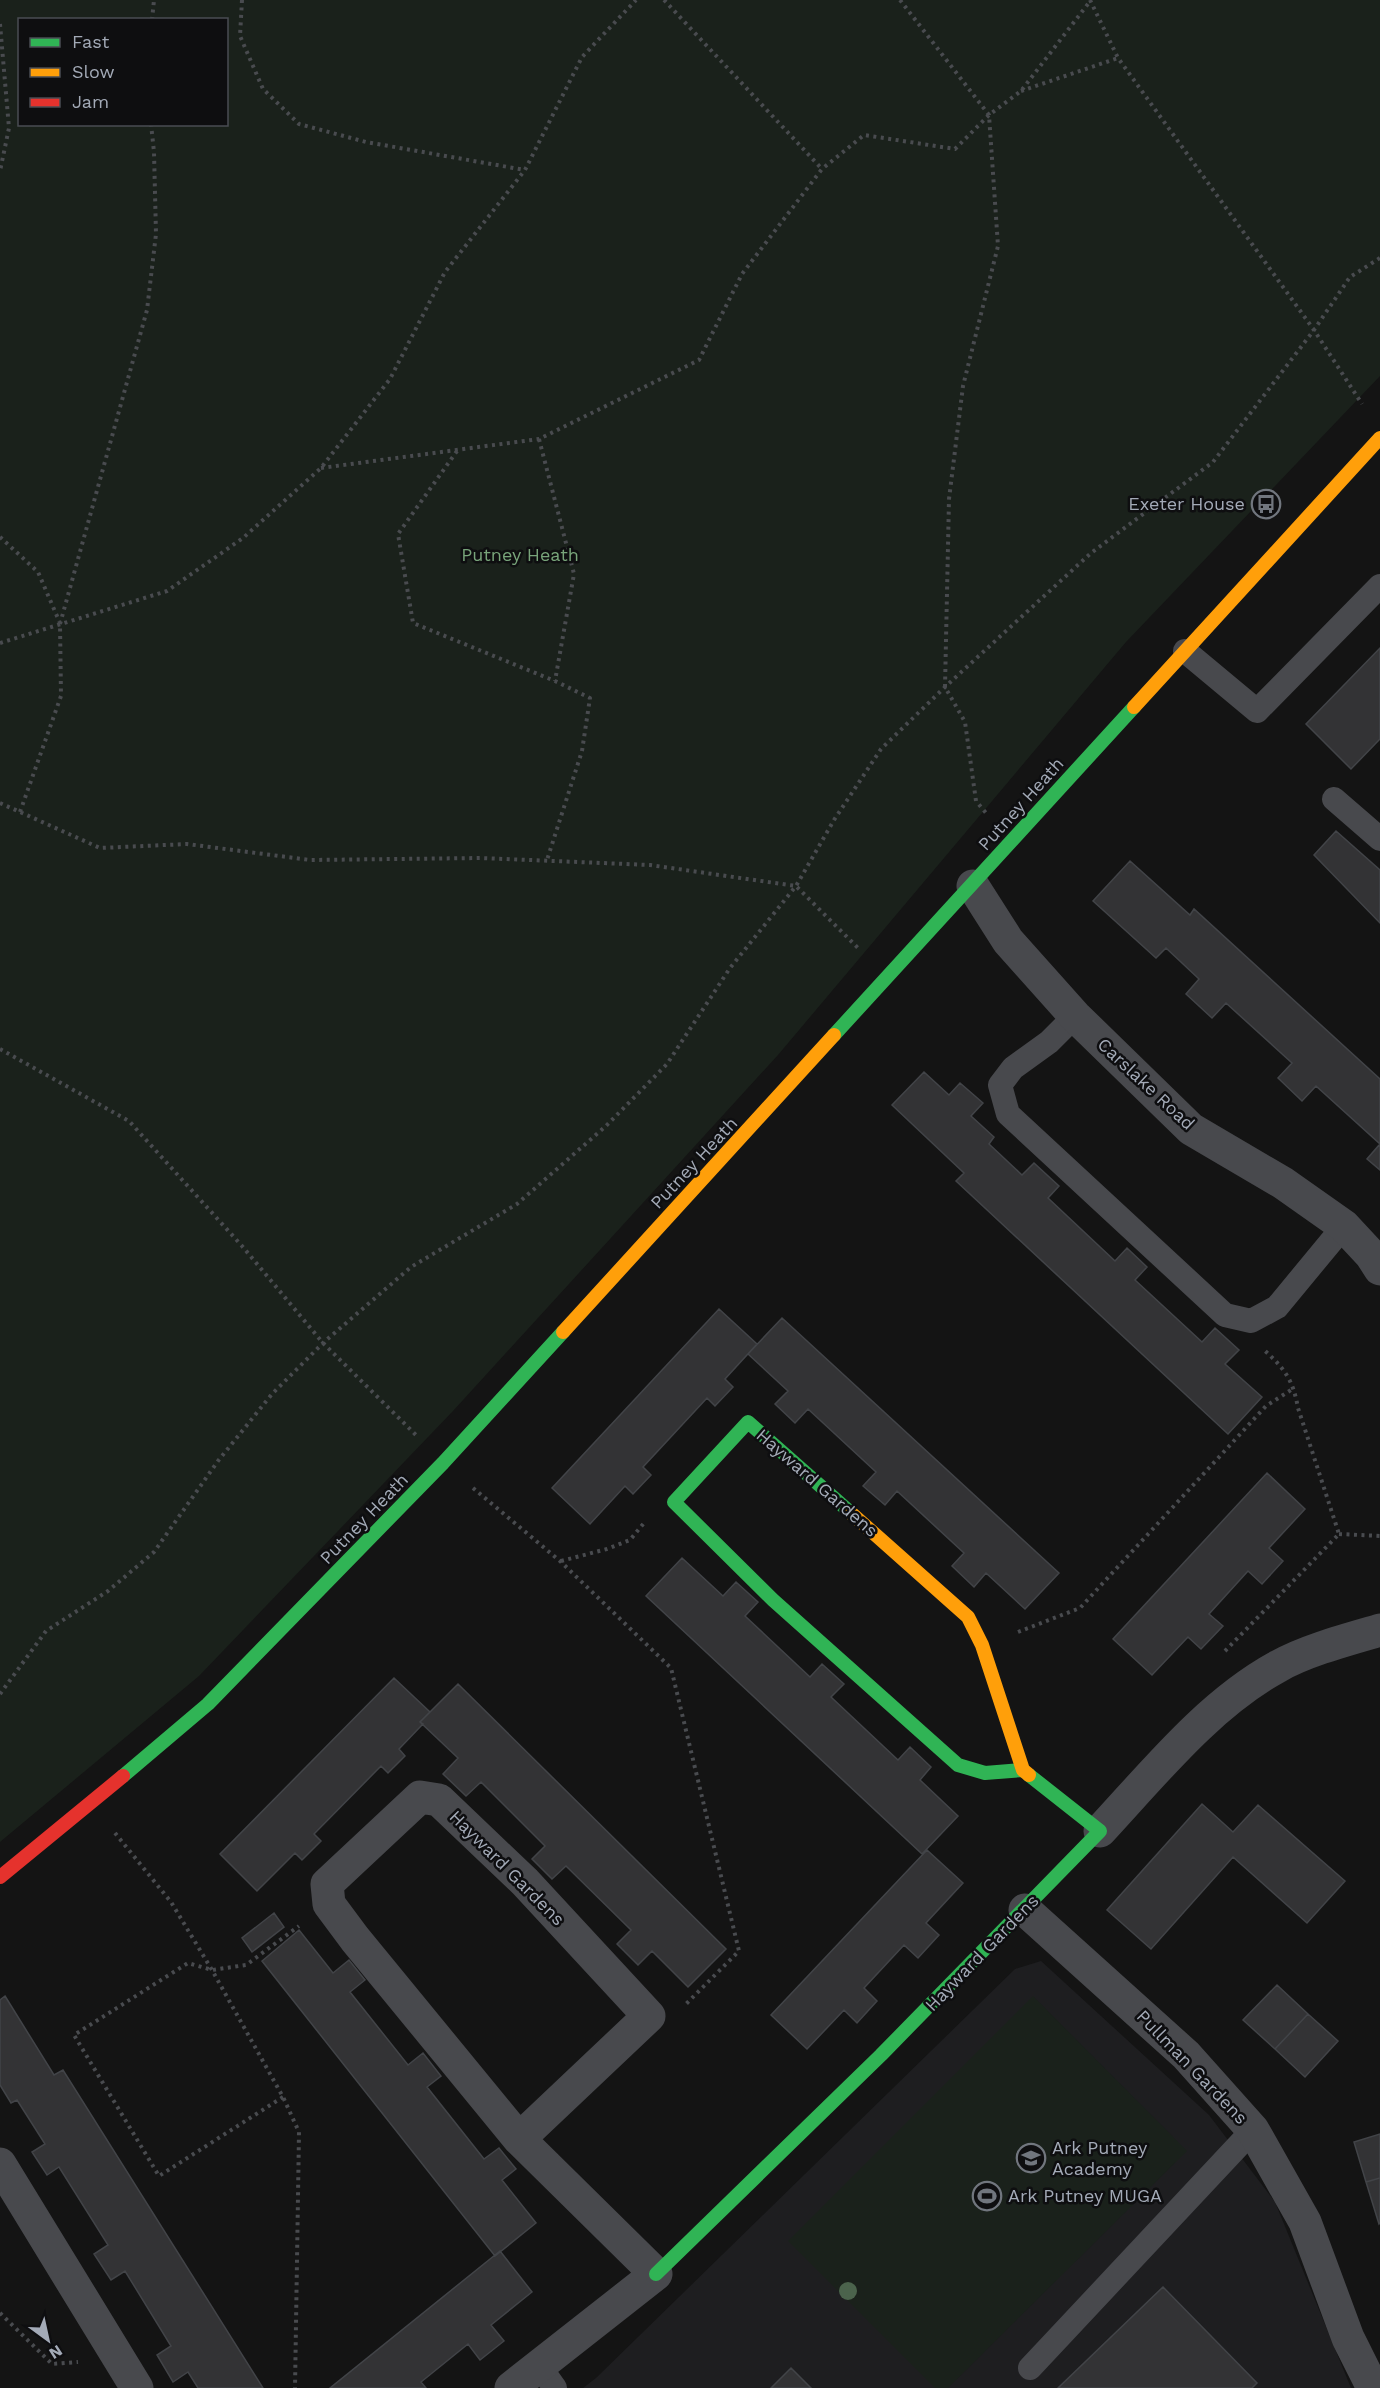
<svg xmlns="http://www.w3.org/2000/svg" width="1380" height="2388" font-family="'Work Sans',sans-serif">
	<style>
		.built { fill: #1e1e20 }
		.green { fill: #1a211b; fill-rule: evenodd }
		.building { fill: #333335; stroke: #424448; stroke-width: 1.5 }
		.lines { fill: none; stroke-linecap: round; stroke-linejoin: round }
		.path { stroke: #494b4f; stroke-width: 4; stroke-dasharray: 3 4.5; stroke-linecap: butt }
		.lane { stroke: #48494d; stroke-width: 24 }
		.street { stroke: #48494d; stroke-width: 33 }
		.fast { stroke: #30b455; stroke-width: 14 }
		.slow { stroke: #ff9f0a; stroke-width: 14 }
		.jam { stroke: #e5322d; stroke-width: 14 }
		.tree { fill: #4b634c }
		.labels { text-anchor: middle; stroke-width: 5; stroke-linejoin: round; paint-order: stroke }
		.poi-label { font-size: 18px; fill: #a3aab7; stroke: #0e0e10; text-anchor: start }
		.park-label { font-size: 18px; fill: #78a47a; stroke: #0e0e10 }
		.street-label { font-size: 18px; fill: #a3aab7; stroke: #0e0e10 }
	</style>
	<rect width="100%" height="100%" fill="#141414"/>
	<!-- built -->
	<path class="built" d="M1041,1961l168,154 66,87 76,186h-768l13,-10 419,-409z"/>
	<!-- green -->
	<path class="green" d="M0,0h1380v376l-254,266 -348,413 -325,356 -254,265 -199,166zM20,20h206v104h-206z
		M1033,1996l154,155 -239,237h-13l-147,-147z"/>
	<!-- building -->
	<path class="building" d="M1380,648v91l-29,30 -45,-45z
		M1336,831l44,39v53l-66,-68z
		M1130,861l60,54 4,-6 186,170v65l-64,-58 -14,15 -24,-23 14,-15 -66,-60 -14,15 -26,-24 13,-15 -33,-31 -10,10 -63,-57z
		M924,1072l25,23 11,-12 23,20 -12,13 23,21 -5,7 33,31 12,-12 25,23 -11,12 67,63 12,-13 20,19 -12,13 67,62 13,-14 24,22 -14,14 37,33 -34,37 -272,-253 8,-8 -72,-68z
		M1380,1144v26l-13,-11z
		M719,1309l38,35 -32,35 8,8 -18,19 -8,-8 -64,69 8,8 -18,19 -8,-8 -35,38 -38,-36z
		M782,1318l277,255 -34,36 -39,-36 -12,14 -22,-21 12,-13 -67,-62 -12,14 -22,-19 13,-14 -68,-63 -13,14 -20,-19 13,-13 -40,-37z
		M1267,1473l38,36 -36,39 14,13 -21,23 -14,-13 -39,43 14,12 -22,23 -13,-12 -36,38 -39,-36z
		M682,1558l41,38 13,-14 22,20 -13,14 65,61 12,-13 22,20 -13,13 67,63 12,-13 21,20 -11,13 38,36 -36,38 -276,-258z
		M394,1678l36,34 -10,10 3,2 -24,25 6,7 -17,17 -7,-7 -67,68 7,7 -19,19 -7,-7 -38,38 -37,-37z
		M458,1684l268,265 -38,38 -36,-36 -14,14 -21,-21 14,-14 -65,-64 -14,13 -20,-20 13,-13 -64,-64 -15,14 -23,-22 15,-16 -38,-36z
		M1202,1804l31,28 25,-27 87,76 -38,42 -74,-66 -82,92 -44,-39z
		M927,1850l36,33 -37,40 13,12 -21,23 -14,-13 -40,43 13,13 -20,22 -13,-13 -37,39 -36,-34z
		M274,1913l10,14 -32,25 -10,-14z
		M299,1930l34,43 16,-13 16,20 -15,12 58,73 15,-12 18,23 -14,11 57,72 15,-11 17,21 -14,11 34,43 -41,33 -233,-295z
		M1277,1985l31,29 -33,35 -32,-29z
		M5,1996l49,79 9,-5 200,318h-65l-10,-16 -15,10 -16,-27 14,-9 -46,-75 -14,9 -17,-26 14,-9 -49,-78 -12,8 -15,-23 13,-8 -28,-44 -6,3 -11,-18v-85z
		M1308,2014l30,27 -33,36 -30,-28z
		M1380,2134v44l-14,4 -12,-40z
		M1380,2178v45l-1,1 -13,-42z
		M500,2251l32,41 -41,33 13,16 -24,19 -12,-16 -47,38 5,6h-96z
		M1163,2287l94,96 -5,5h-194z
		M791,2368l20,20h-40z"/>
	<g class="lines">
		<!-- path -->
		<path class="path" d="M242,0l-2,36 23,53 36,35 67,18 159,28
			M664,0l158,169
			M900,0l89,115 9,131 -35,140 -14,113 -4,188 20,35 11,79 10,12
			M1090,0l28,58 196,272 48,74
			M152,20l2,-20
			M0,24l9,104 -9,43
			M1021,91l97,-33
			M539,439l35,135 -19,107
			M457,451l-59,83 15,89 142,58 35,17 -8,53 -35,109
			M321,468l218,-29 160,-79 43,-86 80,-105 42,-34 91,14 34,-34 32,-24 70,-91
			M0,537l38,35 22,51
			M0,643l167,-52 76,-53 78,-70 69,-89 55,-107 80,-102 57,-113 54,-57
			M0,803l100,45 87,-4 123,16 171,-2 169,7 146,21 64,64
			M20,812l41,-116 -1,-72 87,-314 9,-76 -2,-82 -3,-28
			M0,1049l129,72 113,125 81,97 94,93
			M473,1488l87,73 111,107 68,283 -53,53
			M1339,1534l41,2
			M561,1561l46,-12 23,-9 14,-17
			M1018,1632l62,-24 186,-202 28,-18
			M1225,1651l114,-117 -41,-126c-5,-28 -13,-39 -34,-58
			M0,1694l46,-63 62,-40 46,-39 64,-91 54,-67 51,-51 88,-76 106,-63 89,-78 61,-62 63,-96 66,-82 38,-66 47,-71 64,-62 146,-134 122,-91 101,-132 36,-53 30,-19
			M115,1833l56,69 41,68 71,127 16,35 -4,256
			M283,2097l-124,79 -85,-141 114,-72 24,7 34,-5 53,-39
			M0,2313l52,51 26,-2"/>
		<!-- lane -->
		<path class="lane" d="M1185,651l72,60 123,-125
			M1334,799l46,40
			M1075,1016l-26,26 -36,26 -13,17 8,29 217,201 26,6 26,-14 67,-81
			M540,2367l15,21
			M1030,2368l223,-238"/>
		<!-- street -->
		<path class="street" d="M973,886l35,55 67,75 116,113 92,54 61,43 27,29 9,14
			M1100,1831c53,-57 108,-126 177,-164 27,-16 72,-28 103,-37
			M1025,1910l161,145 67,75 52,92 43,116 25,50
			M0,2164l137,224
			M511,2388l145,-114 -137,-135 -164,-200 -26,-35 -2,-20 93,-87 19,3 86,82 124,134 -130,123"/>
		<!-- fast -->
		<path class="fast" d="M834,1035l300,-328
			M851,1513l-103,-91 -74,80 99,98 185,165 27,8 38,-3
			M123,1776l85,-72 235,-241 120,-131
			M656,2274l225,-219 219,-224 -71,-56"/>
		<!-- slow -->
		<path class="slow" d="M1134,707l246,-269
			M563,1332l271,-297
			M851,1513l117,104 14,28 41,125 6,5"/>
		<!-- jam -->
		<path class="jam" d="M0,1877l123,-101"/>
	</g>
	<!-- trees -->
	<circle class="tree" cx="848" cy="2291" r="9"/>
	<!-- icons -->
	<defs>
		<g id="bus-ring" transform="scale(1.5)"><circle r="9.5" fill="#0e0e10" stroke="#71767e" stroke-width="1.5"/><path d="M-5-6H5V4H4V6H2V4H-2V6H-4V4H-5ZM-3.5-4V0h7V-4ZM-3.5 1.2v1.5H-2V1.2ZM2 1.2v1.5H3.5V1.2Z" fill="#71767e"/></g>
		<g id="school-ring" transform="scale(1.5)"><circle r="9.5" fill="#0e0e10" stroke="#71767e" stroke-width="1.5"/><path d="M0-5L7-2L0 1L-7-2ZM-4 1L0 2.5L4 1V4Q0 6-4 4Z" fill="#71767e"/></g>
		<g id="stadium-ring" transform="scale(1.5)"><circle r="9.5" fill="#0e0e10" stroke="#71767e" stroke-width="1.5"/><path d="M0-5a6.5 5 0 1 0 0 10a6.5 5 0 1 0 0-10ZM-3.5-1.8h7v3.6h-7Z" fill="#71767e"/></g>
	</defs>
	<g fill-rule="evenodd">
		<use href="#bus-ring" x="1266" y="504"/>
		<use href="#school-ring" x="1031" y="2158"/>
		<use href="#stadium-ring" x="987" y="2196"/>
	</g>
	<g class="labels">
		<!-- poi labels -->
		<g class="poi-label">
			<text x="1245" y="510" text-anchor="end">Exeter House</text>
			<text x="1052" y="2154">Ark Putney<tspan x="1052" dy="21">Academy</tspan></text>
			<text x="1008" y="2202">Ark Putney MUGA</text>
		</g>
		<!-- park labels -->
		<g class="park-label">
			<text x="520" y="561">Putney Heath</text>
		</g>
		<!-- street labels -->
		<g class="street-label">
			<text transform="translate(1021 804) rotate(-48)" y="6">Putney Heath</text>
			<text transform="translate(1146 1084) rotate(43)" y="6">Carslake Road</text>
			<text transform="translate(694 1163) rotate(-47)" y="6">Putney Heath</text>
			<text transform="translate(817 1483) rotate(41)" y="6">Hayward Gardens</text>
			<text transform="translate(364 1519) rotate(-46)" y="6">Putney Heath</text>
			<text transform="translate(507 1868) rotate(45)" y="6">Hayward Gardens</text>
			<text transform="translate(982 1953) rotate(-46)" y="6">Hayward Gardens</text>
			<text transform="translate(1192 2067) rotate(46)" y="6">Pullman Gardens</text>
		</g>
	</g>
	<!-- legend -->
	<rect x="18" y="18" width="210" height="108" fill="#0e0e10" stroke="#4a4c53" stroke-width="1.5"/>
	<rect x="30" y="38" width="30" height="9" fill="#30b455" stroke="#4a4c53" stroke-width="1.5"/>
	<text x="72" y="48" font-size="18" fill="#a3aab7">Fast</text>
	<rect x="30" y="68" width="30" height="9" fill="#ff9f0a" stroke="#4a4c53" stroke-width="1.5"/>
	<text x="72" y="78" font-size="18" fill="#a3aab7">Slow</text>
	<rect x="30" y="98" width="30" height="9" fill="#e5322d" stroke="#4a4c53" stroke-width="1.5"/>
	<text x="72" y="108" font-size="18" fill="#a3aab7">Jam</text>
	<!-- north arrow -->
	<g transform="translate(48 2340) rotate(147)" stroke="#0e0e10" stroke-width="4.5" paint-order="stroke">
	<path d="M0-4.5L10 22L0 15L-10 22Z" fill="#a3aab7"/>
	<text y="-9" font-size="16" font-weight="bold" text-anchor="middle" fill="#a3aab7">N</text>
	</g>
</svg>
